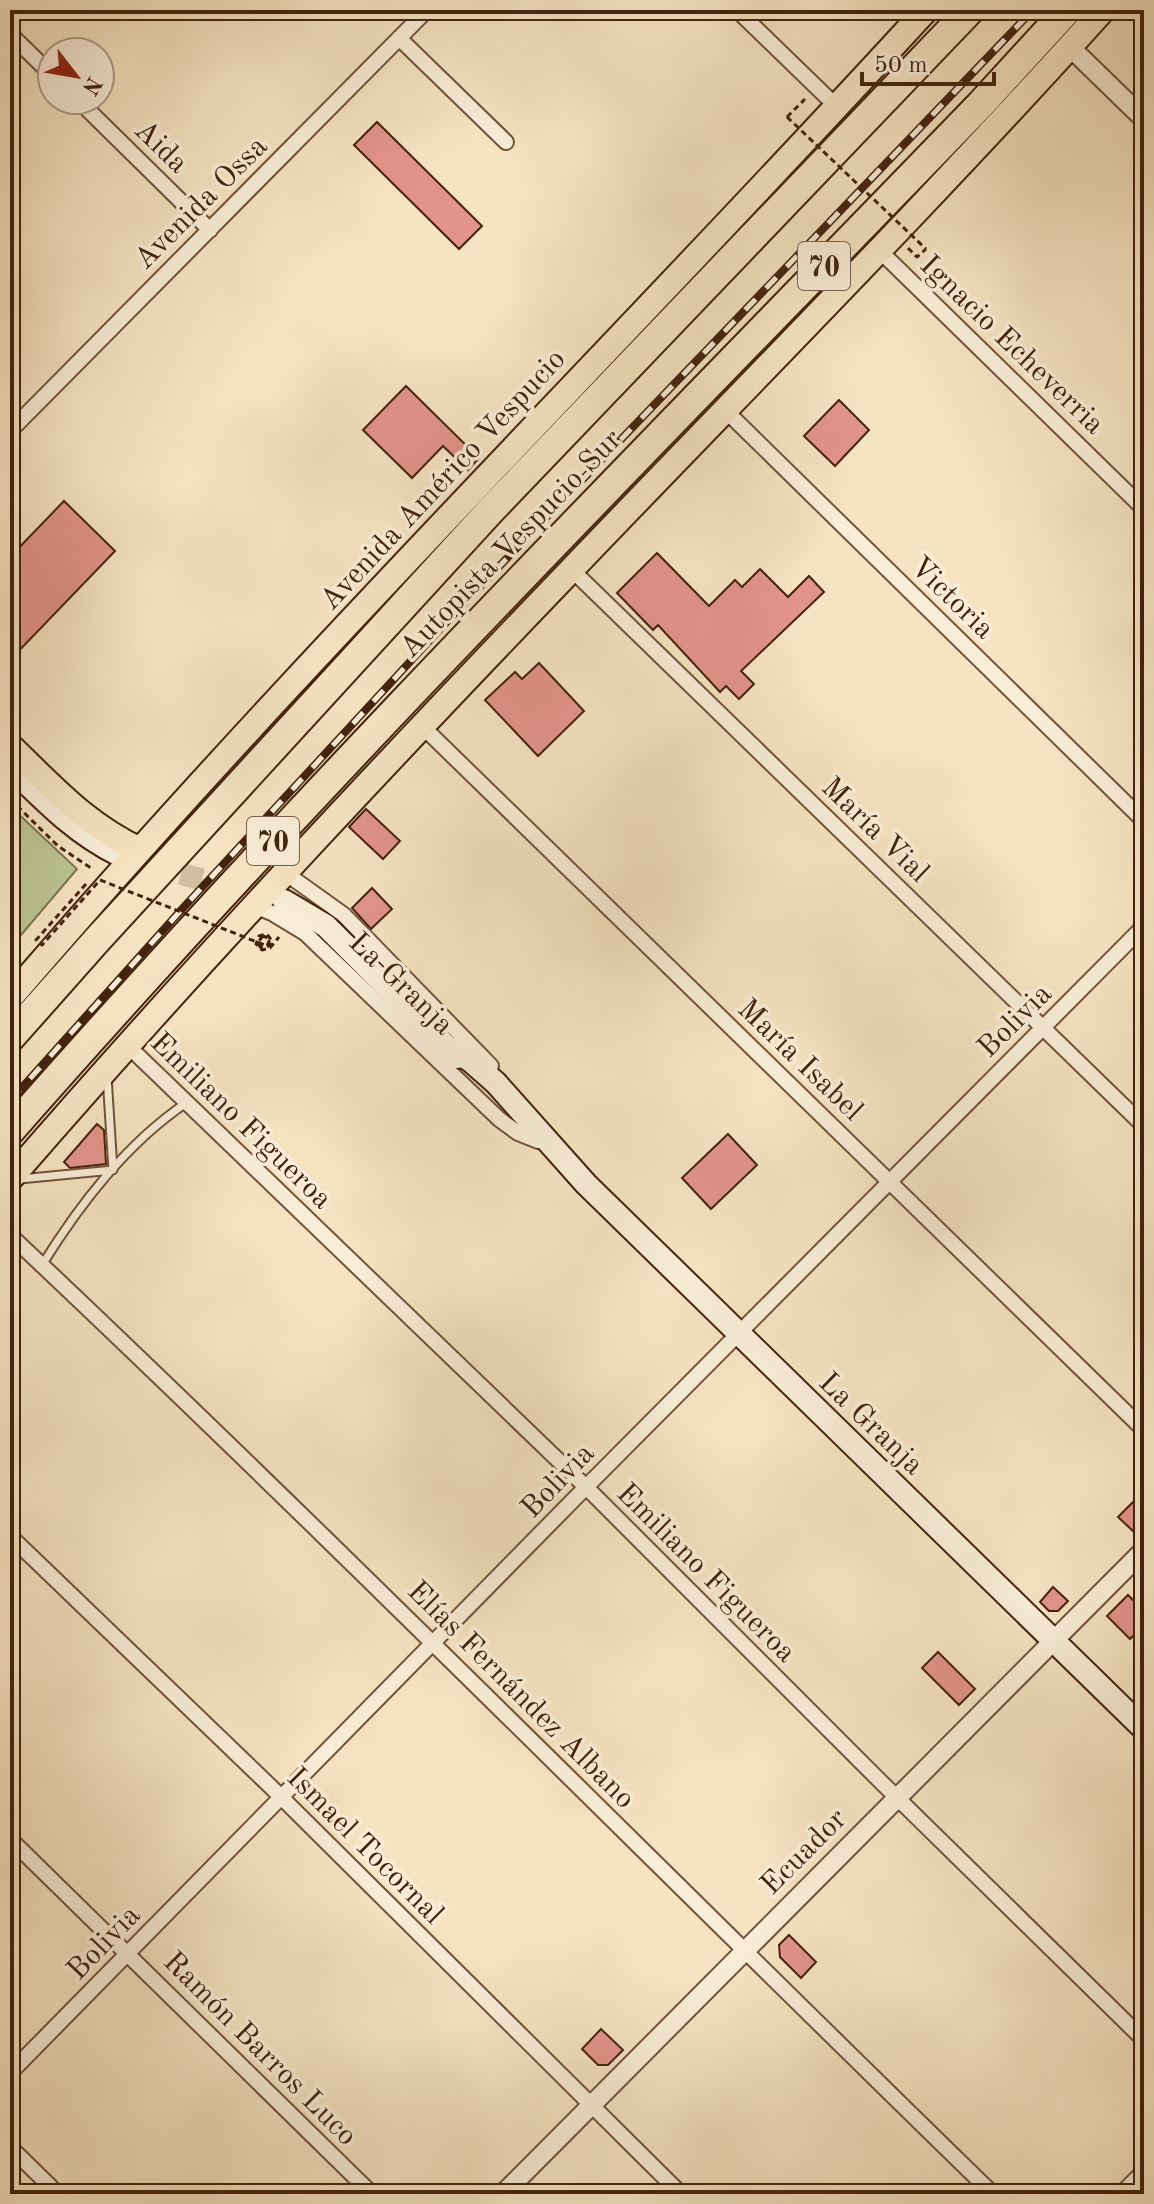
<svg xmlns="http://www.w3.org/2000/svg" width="1154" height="2204" font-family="'Old Standard TT',serif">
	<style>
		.green { fill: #bbc494; stroke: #7f7451; stroke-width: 2 }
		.building { fill: #e3948a; stroke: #43230e; stroke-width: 2 }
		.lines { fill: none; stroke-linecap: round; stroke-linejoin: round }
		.secondary-tunnel { stroke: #d2bd9e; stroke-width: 22; stroke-dasharray: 22 11; stroke-linecap: butt }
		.service-casing { stroke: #70533b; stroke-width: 11 }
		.minor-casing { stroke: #70533b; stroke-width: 18 }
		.tertiary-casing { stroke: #70533b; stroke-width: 22 }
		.secondary-casing { stroke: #43230e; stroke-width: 26 }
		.primary-casing { stroke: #43230e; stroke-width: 28 }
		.motorway-casing { stroke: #43230e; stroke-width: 32 }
		.path { stroke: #43230e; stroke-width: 3; stroke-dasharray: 6 4; stroke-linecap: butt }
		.service { stroke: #f9edd7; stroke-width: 7 }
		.minor { stroke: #f9edd7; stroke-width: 14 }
		.tertiary { stroke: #f9edd7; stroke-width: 18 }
		.secondary { stroke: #f9edd7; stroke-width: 22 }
		.primary { stroke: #f6e3c2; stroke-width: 24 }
		.motorway { stroke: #f6e3c2; stroke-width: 28 }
		.rail-casing { stroke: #43230e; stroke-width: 8 }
		.rail { stroke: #f9edd7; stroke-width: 5; stroke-dasharray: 15; stroke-linecap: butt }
		.path-bridge { stroke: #43230e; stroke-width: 3; stroke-dasharray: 6 4; stroke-linecap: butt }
		.labels { text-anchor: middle; stroke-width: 7; stroke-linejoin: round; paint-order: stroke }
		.shield { fill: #f9edd7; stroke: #7a604a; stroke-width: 2 }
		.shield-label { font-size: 28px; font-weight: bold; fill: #43230e }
		.street-label { font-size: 30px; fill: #43230e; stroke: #f9edd7 }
	</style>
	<rect width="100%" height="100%" fill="#f6e3c2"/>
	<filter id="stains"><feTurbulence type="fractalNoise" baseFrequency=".0025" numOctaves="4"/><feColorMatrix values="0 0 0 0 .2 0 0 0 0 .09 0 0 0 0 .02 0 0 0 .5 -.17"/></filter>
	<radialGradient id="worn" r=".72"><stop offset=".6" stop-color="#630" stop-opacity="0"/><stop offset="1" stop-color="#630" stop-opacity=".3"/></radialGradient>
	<!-- green -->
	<path class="green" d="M10,806l67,63 -67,79z"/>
	<!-- building -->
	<path class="building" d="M377,122l105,104 -23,23 -105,-104z
		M406,386l73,72 -11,12 -25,-24 -31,32 -49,-48z
		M839,400l30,30 -34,36 -31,-30z
		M64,501l51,50 -105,109v-103z
		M657,553l52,53 26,-26 7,7 18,-18 28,28 21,-21 15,16 -83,79 13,13 -15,15 -13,-13 -6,6 -62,-67 -5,5 -36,-37z
		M539,663l45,48 -46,45 -53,-56 30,-28 7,7z
		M366,809l34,32 -17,18 -34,-32z
		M372,888l20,21 -21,20 -19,-21z
		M97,1124l7,6 2,34 -36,4 -6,-6z
		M728,1134l29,31 -46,44 -29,-31z
		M1144,1491v29l-11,11 -15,-14z
		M1053,1587l15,14 -10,10h-9l-9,-9z
		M1128,1595l16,16v14l-14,14 -23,-23z
		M938,1652l37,37 -16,16 -37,-37z
		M789,1935l27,27 -15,16 -21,-21 -1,-12z
		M601,2029l22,21 -15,15h-10l-16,-16z"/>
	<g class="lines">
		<!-- secondary-tunnel -->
		<path class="secondary-tunnel" d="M118,854l36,13 124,32"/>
		<!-- service casing -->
		<g class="service-casing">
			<path id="service" d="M20,1179l93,-9 -6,-94
				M42,1265c38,-61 84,-121 144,-162"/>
		</g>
		<!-- minor casing -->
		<g class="minor-casing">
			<path id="minor" d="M737,10l100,97
				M10,34l42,41
				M399,38l107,104
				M78,100l132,130
				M879,250l265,259
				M725,410l419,411
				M10,431l417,-421
				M571,569l573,557
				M422,726l722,704
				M284,872l60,43 147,151
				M254,906l18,7 33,20 194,186 19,14 20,8
				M127,1045l459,442 295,295 263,258
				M10,1235c333,314 655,640 983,959
				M10,1536l261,251 410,407
				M10,1839l362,355
				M10,2073l576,-586 558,-561
				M10,2147l48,47
				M1121,2194l23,-23"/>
		</g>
		<!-- tertiary casing -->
		<g class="tertiary-casing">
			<path id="tertiary" d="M1070,47l74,72
				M503,2194l641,-644"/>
		</g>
		<!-- secondary casing -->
		<g class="secondary-casing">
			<path id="secondary" d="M10,767c34,33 65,66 108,87
				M284,901l42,25 131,131
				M450,1048l21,13 25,22 90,101 558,545"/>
		</g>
		<!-- primary casing -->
		<g class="primary-casing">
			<path id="primary" d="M10,746c43,41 75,78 130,104
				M10,998c293,-341 613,-657 916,-988
				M10,1179c181,-209 370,-410 561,-609 178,-186 360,-369 532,-560"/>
		</g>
		<!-- motorway casing -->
		<g class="motorway-casing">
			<path id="motorway" d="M10,1038l87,-98 394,-430 479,-500
				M10,1131c311,-354 643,-688 970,-1026l87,-95"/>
		</g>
		<!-- path -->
		<path class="path" d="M787,117l18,-18
			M908,248l9,9 9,-8
			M10,799l48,47 33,22
			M263,936l-5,6 2,5 9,-1 3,-5 -5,-7 -8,2 -3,8 6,6 8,-2 9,-11"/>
		<!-- service -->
		<use href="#service" class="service"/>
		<!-- minor -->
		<use href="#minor" class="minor"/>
		<!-- tertiary -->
		<use href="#tertiary" class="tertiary"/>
		<!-- secondary -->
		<use href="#secondary" class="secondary"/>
		<!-- primary -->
		<use href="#primary" class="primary"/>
		<!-- motorway -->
		<use href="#motorway" class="motorway"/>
		<!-- rail casing -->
		<g class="rail-casing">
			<path id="rail" d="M10,1101l173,-193 283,-307 567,-591"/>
		</g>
		<!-- rail -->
		<use href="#rail" class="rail"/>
		<!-- path-bridge -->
		<path class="path-bridge" d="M787,117l139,132
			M86,884l-50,56 6,5 58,-65 167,66 3,-7 -7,-3"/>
	</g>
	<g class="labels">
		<!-- shield labels -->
		<g class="shield">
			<rect x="798" y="242" width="52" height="48" rx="6"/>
			<rect x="247" y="817" width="52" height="48" rx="6"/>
		</g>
		<g class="shield-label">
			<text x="824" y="276">70</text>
			<text x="273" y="851">70</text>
		</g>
		<!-- street labels -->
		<g class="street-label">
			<text transform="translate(162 146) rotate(44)" y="10">Aida</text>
			<text transform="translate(200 202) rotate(-45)" y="10">Avenida Ossa</text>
			<text transform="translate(1013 344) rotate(44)" y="10">Ignacio Echeverria</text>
			<text transform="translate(442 479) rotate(-47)" y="10">Avenida Américo Vespucio</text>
			<text transform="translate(510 543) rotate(-46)" y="10">Autopista Vespucio Sur</text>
			<text transform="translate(953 597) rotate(44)" y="10">Victoria</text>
			<text transform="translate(876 829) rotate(44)" y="10">María Vial</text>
			<text transform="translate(402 983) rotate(44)" y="10">La Granja</text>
			<text transform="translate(1014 1020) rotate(-45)" y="10">Bolivia</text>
			<text transform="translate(801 1059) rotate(44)" y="10">María Isabel</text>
			<text transform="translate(242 1120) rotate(44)" y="10">Emiliano Figueroa</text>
			<text transform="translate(872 1423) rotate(44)" y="10">La Granja</text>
			<text transform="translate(557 1480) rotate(-46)" y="10">Bolivia</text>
			<text transform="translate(707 1572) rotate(45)" y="10">Emiliano Figueroa</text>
			<text transform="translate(522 1694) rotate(45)" y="10">Elías Fernández Albano</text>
			<text transform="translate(366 1845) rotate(45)" y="10">Ismael Tocornal</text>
			<text transform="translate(803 1851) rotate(-45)" y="10">Ecuador</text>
			<text transform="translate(103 1942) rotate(-46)" y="10">Bolivia</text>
			<text transform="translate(261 2048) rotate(45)" y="10">Ramón Barros Luco</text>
		</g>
	</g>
	<!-- margin -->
	<rect width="1154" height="2204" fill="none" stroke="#f6e3c2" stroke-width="40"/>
	<rect x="12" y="12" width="1130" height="2180" fill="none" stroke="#43230e" stroke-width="4"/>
	<rect x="20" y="20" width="1114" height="2164" fill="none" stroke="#43230e" stroke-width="2"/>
	<!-- north arrow -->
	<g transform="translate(76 76) rotate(121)"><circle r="38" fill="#f9edd7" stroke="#b09c87" stroke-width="2"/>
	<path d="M0-6L14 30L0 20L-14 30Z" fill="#8f2418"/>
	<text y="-12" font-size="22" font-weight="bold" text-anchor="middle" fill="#43230e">N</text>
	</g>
	<!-- scale -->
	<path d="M862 72v12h132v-12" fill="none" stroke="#43230e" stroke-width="4"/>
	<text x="874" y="72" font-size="24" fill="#43230e" stroke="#f9edd7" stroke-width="6" paint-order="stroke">50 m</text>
	<rect width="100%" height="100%" filter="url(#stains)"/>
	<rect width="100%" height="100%" fill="url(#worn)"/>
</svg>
